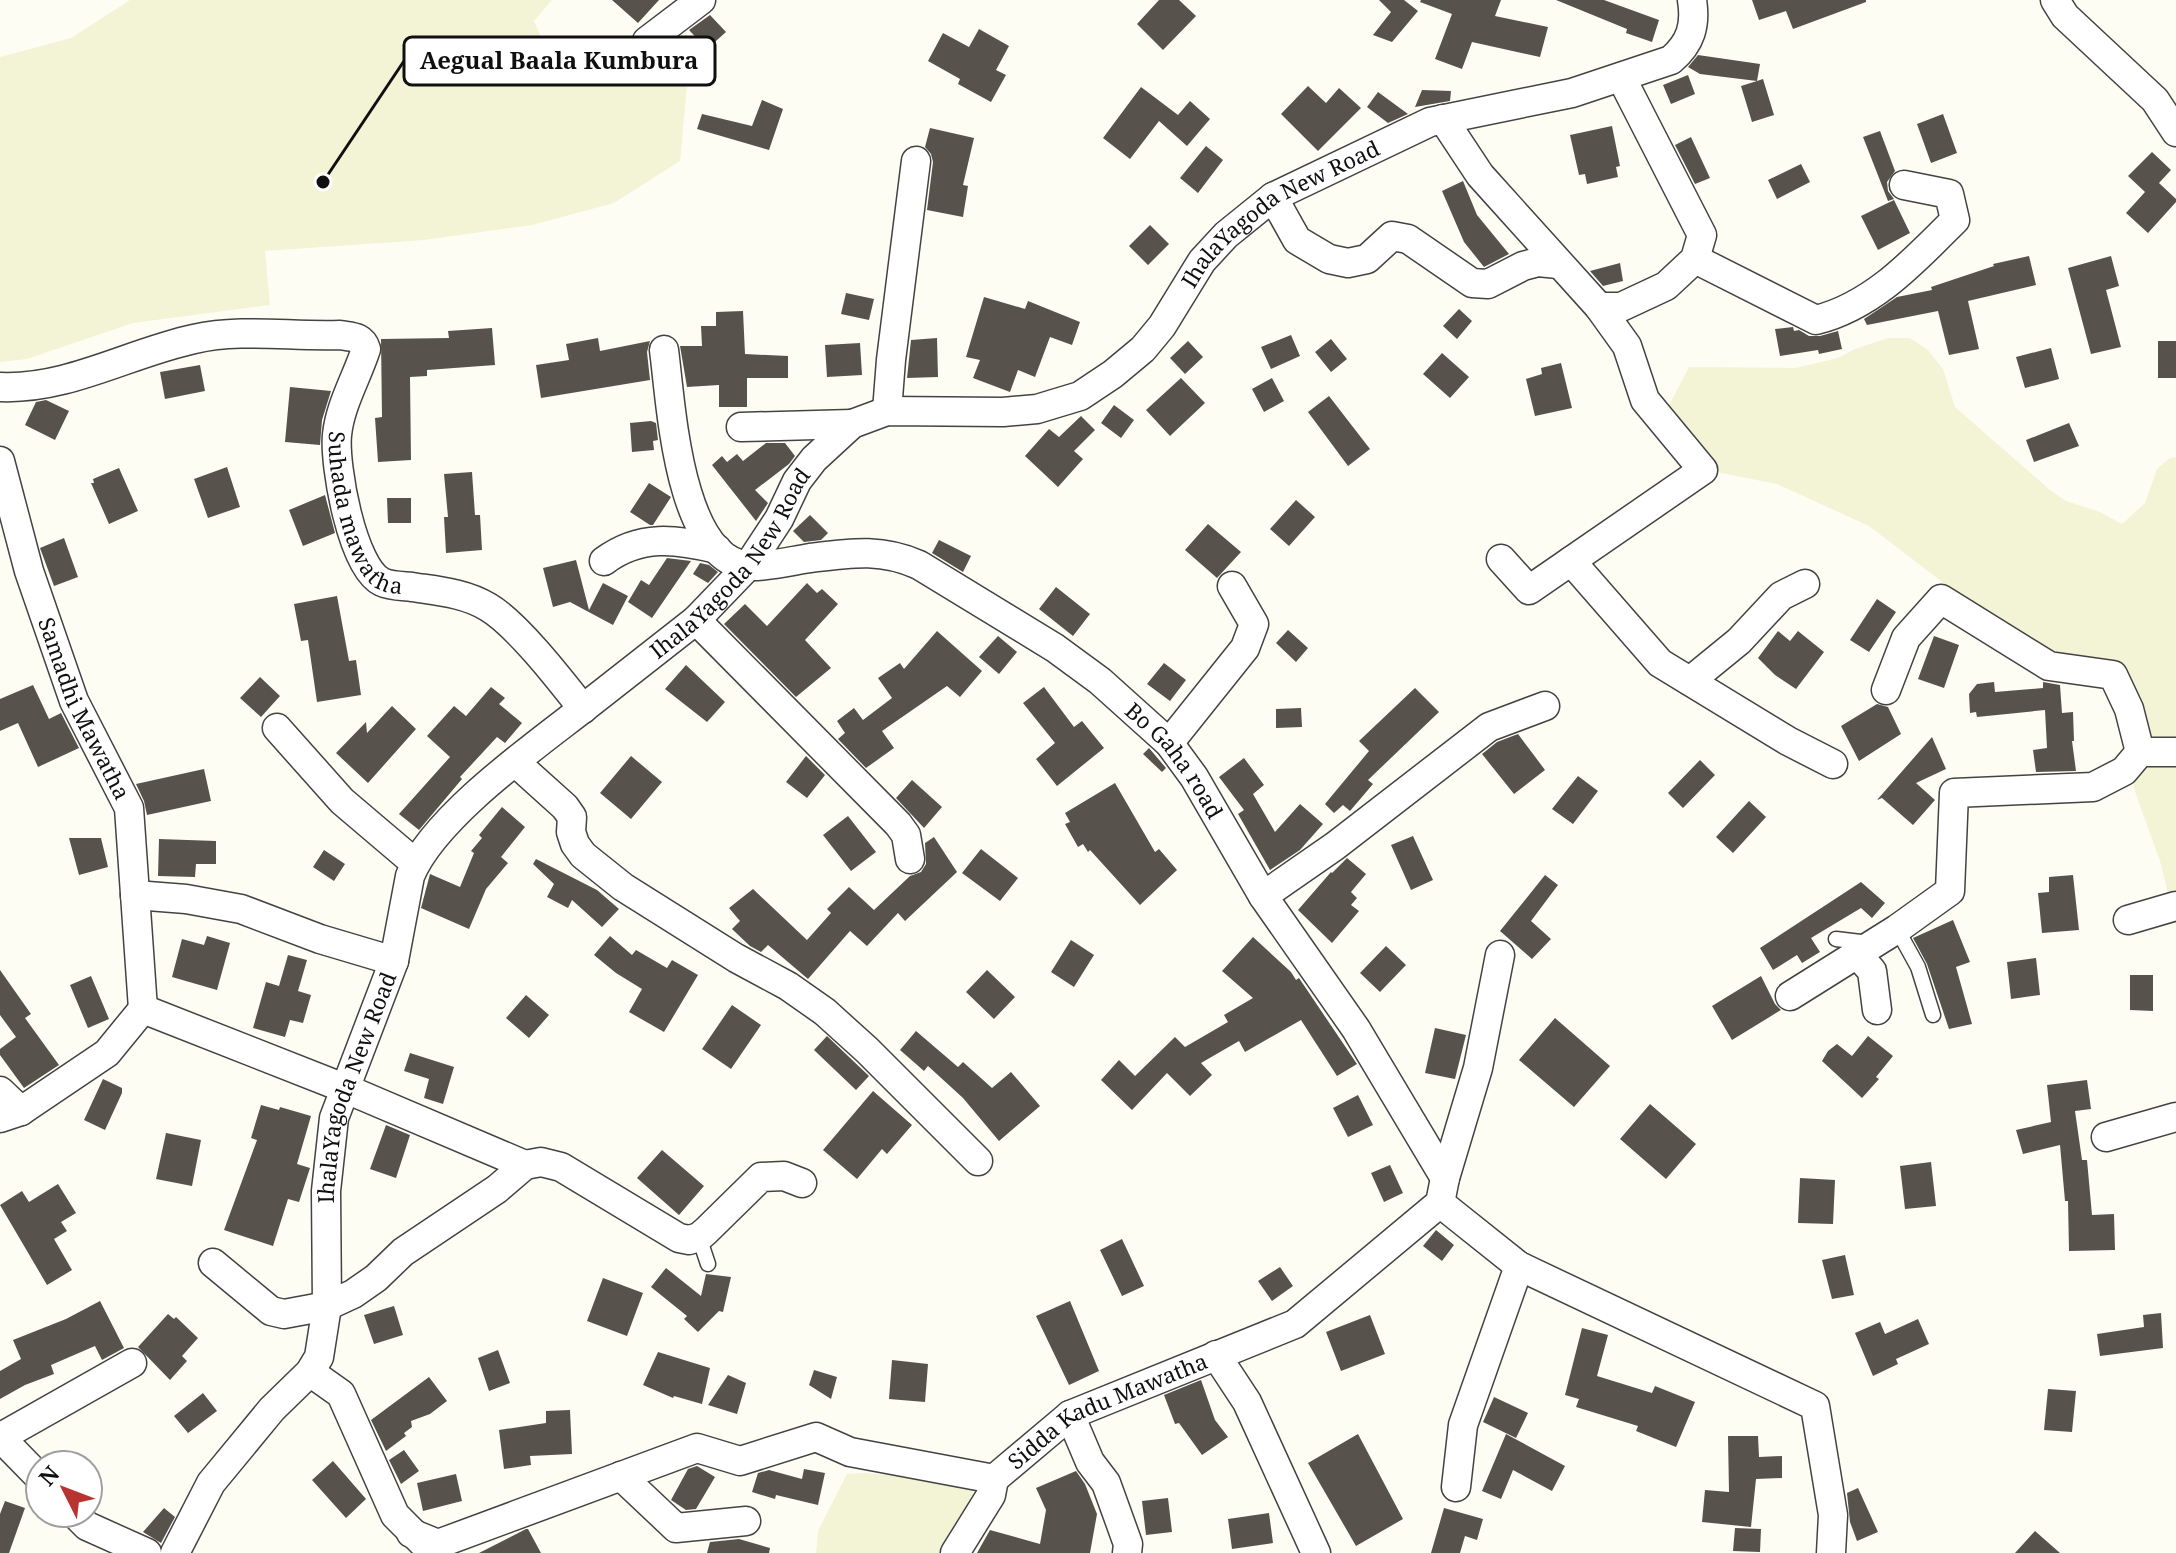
<svg xmlns="http://www.w3.org/2000/svg" width="2176" height="1553" font-family="'Noto Serif',serif">
	<style>
		.farmland { fill: #f3f3d5 }
		.building { fill: #58524d }
		.lines { fill: none; stroke-linecap: round; stroke-linejoin: round }
		.lane-casing { stroke: #434343; stroke-width: 17 }
		.street-casing { stroke: #434343; stroke-width: 31 }
		.lane { stroke: #fff; stroke-width: 14 }
		.street { stroke: #fff; stroke-width: 28 }
		.labels { text-anchor: middle; stroke-width: 8; stroke-linejoin: round; paint-order: stroke }
		.street-label { font-size: 22px; fill: #101010; stroke: #fff }
		.leader { fill: none; stroke: #101010; stroke-width: 3 }
		.callout-dot { fill: #101010; stroke: #fff; stroke-width: 3 }
		.callout { fill: #fff; stroke: #101010; stroke-width: 3 }
		.callout-label { font-size: 24px; text-anchor: middle; font-weight: bold; fill: #101010 }
	</style>
	<rect width="100%" height="100%" fill="#fefdf4"/>
	<!-- farmland -->
	<path class="farmland" d="M130,0h422l-18,21 26,60 42,-3 34,-17 55,-19 -11,119 -66,42 -82,22 -108,15 -159,11 5,54 -137,18 -106,36 -27,3v-305l71,-19z
		M1888,338h22l18,12 15,19 12,38 95,83 16,11 34,11 22,12 23,-21 12,-34 13,-11 6,-1v469l-16,-65 -26,-72 -14,-96 -86,-41 -165,-126 -92,-42 -56,-11 -20,-16 -34,-48 22,-42 107,1 42,-10 17,-9z
		M865,1473l112,10 -21,47 -13,23h-127l2,-22 29,-57z"/>
	<!-- building -->
	<path class="building" d="M612,0h47l-21,23z
		M1159,0h20l17,16 -33,34 -26,-26z
		M1379,0h25l14,11 -26,31 -19,-7 18,-23z
		M1421,0h80l-6,16 53,11 -8,30 -68,-15 -10,27 -27,-10 17,-45 -32,-12z
		M1556,0h48l55,20 -7,22 -26,-9 1,-4z
		M1752,0h114v2l-73,27 -7,-18 -27,9z
		M710,15l16,17 -19,17 -18,-19z
		M979,29l30,17 -13,24 10,5 -15,27 -33,-18 2,-5 -32,-18 15,-28 26,14z
		M1698,55l62,9 -3,17 6,-2 11,36 -22,7 -11,-36 16,-5 -57,-7 -12,-7z
		M1688,75l7,19 -24,10 -8,-19z
		M1308,86l18,17 13,-15 22,20 -43,43 -37,-37z
		M1141,87l37,28 12,-14 20,18 -23,27 -28,-25 -29,38 -27,-21z
		M1422,90l29,1 -1,10 -35,6z
		M1378,92l30,22 -20,9 -21,-16z
		M762,100l21,9 -14,41 -72,-21 5,-15 50,12z
		M1943,114l14,39 -26,10 -14,-39z
		M1612,126l8,40 -4,1 2,10 -31,7 -2,-10 -6,1 -9,-40z
		M930,128l44,10 -11,47 5,1 -5,31 -36,-7 6,-48 -2,-8 -6,-7z
		M1880,131l15,40 -8,11 1,9 6,8 -6,2 -25,-64z
		M1691,137l19,41 -15,6 -20,-39z
		M1206,146l17,14 -25,33 -18,-15z
		M2152,152l19,18 -12,13 17,16v3l-28,31 -22,-20 19,-21 -17,-16z
		M1801,164l9,18 -33,17 -9,-19z
		M1463,181l14,34 32,39 -25,13 -20,-25 -22,-51z
		M1894,200l16,33 -32,17 -17,-34z
		M1150,225l19,19 -21,21 -19,-19z
		M2029,256l7,29 -68,16 11,48 -30,6 -11,-44 -71,14 -3,-6 33,-22 35,-7 -1,-3 63,-21 -1,-2z
		M2111,256l8,30 -13,4 15,57 -30,7 -23,-86z
		M1620,263l3,18 -20,5 -13,-15z
		M846,293l28,6 -5,21 -28,-6z
		M984,297l41,12 3,-8 52,21 -8,23 -22,-8 -15,40 -17,-7 -8,22 -37,-14 7,-18 -14,-3z
		M1459,309l13,12 -15,18 -14,-13z
		M743,311l2,43 43,2v22h-41v29h-28v-22l-32,2 -7,-41h22l-1,-20h15v-14z
		M1793,327l1,4 5,-1 10,6h11l18,-5 4,18 -23,5 -1,-4 -38,6 -5,-27z
		M492,328l3,37 -68,5v6l-17,1 1,83 -33,2 -3,-44 7,-1 -1,-78 68,-1 -1,-7z
		M1291,335l9,21 -29,13 -10,-22z
		M598,338l2,13 50,-10 -3,11 3,28 -109,18 -5,-33 33,-5 -3,-16z
		M937,338l1,39 -31,1 4,-38z
		M1331,339l16,20 -16,13 -16,-20z
		M1188,341l15,16 -18,17 -15,-16z
		M2158,341h18v37h-18z
		M860,343l2,32 -35,2 -2,-32z
		M2051,348l8,31 -34,9 -9,-31z
		M1442,353l27,24 -19,21 -27,-24z
		M1561,363l11,45 -37,8 -9,-37 16,-5 -1,-6z
		M200,365l5,26 -40,8 -5,-27z
		M1181,378l24,25 -35,33 -24,-26z
		M1272,378l12,23 -20,11 -12,-23z
		M290,387l41,4 -9,29 -2,25 -35,-3z
		M1329,396l41,53 -22,17 -40,-54z
		M46,400l23,11 -14,29 -30,-15 11,-23z
		M1114,405l20,15 -13,18 -20,-15z
		M1081,416l14,14 -21,21 9,8 -25,28 -33,-31 24,-27 10,8z
		M651,421l5,2 2,17 -5,1 1,9 -22,2 -2,-29z
		M2069,423l10,23 -45,16 -8,-22z
		M766,443h19l10,13 -6,8 -34,26 13,13 -12,18 -44,-56 10,-9 5,6 10,-8 6,7z
		M227,467l13,40 -32,11 -14,-39z
		M119,468l19,43 -29,13 -18,-41h3l-1,-4z
		M472,472l3,43h5l2,35 -36,3 -2,-36h4l-4,-43z
		M649,483l22,14 -18,28h-3l-20,-13z
		M325,495l10,38 -32,13 -14,-36z
		M387,498h24v25h-23z
		M1296,500l19,17 -26,29 -19,-17z
		M810,515l18,18 -7,7 -17,2 -11,-11z
		M1208,524l33,28 -24,26 -32,-28z
		M64,538l14,39 -24,9 -14,-38z
		M939,540l32,16 -8,16 -31,-19z
		M667,558l24,3 -39,57 -24,-16 13,-22 8,5z
		M576,560l13,50 14,-27 25,13 -15,29 -43,-23 -17,5 -10,-39z
		M700,563l9,2 9,7 -10,11 -15,-9z
		M807,583l10,10 5,-4 16,15 -33,36 26,28 -35,29 -72,-73 21,-20 22,22z
		M1056,587l34,27 -17,22 -34,-27z
		M337,596l12,65 7,-1 5,35 -44,7 -9,-62 -7,1 -7,-37z
		M1877,599l19,13 -27,40 -19,-12z
		M1288,630l20,18 -12,14 -20,-19z
		M937,631l45,40 -22,26 -13,-11 -65,45 12,17 -28,20 -28,-29 7,-6 -8,-12 17,-13 9,12 29,-22 -14,-20 22,-15 4,6z
		M1778,631l12,10 8,-10 26,21 -28,37 -21,-14 -17,-17z
		M998,636l19,16 -18,22 -20,-17z
		M1934,636l25,9 -15,43 -26,-9z
		M1164,663l22,17 -16,21 -23,-17z
		M686,665l39,37 -18,20 -42,-33z
		M260,677l20,19 -19,21 -21,-19z
		M1994,682l1,10 48,-4v-6l17,3 2,28 11,-1 1,29h-2l4,30 -40,1 -3,-22 14,-2 -2,-38 -68,7 -1,-5 -6,1 -1,-19 8,-10z
		M33,685l16,34 12,-6 18,35 -41,19 -20,-44 -18,8v-32z
		M491,687l14,11 -6,6 23,19 -17,20 -8,-6 -37,40 2,2 -43,51 -20,-16 51,-57 -23,-21 27,-30 12,10z
		M1044,687l30,40 8,-6 22,27 -47,38 -21,-27 19,-16 -32,-40z
		M1415,688l24,24 -71,68 5,4 -23,27 -7,-6 -9,8 -9,-9 44,-53 -10,-10z
		M1877,704l11,3 13,27 -42,27 -18,-35z
		M392,706l24,23 -48,54 -32,-30 30,-31 1,11z
		M1301,708l1,19 -26,1v-19z
		M1518,734l27,36 -31,24 -32,-40 15,-12z
		M1932,737l14,32 -30,14 19,17 -22,25 -31,-27 -5,2z
		M1149,748l17,20 -4,4 -19,-18z
		M631,756l31,26 -31,37 -31,-26z
		M806,756l19,19 -18,23 -21,-16z
		M1244,758l20,27 -11,9 22,38 25,-28 23,20 -23,26 -30,20 -32,-56 6,-4 -25,-33z
		M1700,760l15,15 -32,33 -15,-15z
		M204,769l7,32 -64,14 -3,-14 -8,-17z
		M1578,776l20,15 -25,33 -21,-15z
		M912,780l30,27 -18,21 -28,-30z
		M1115,783l40,69 4,-3 18,21 -37,35 -50,-55 -2,2 -5,-8 -5,3 -13,-23 5,-2 -5,-9z
		M1749,801l17,16 -33,36 -17,-16z
		M502,807l23,20 -24,30 7,6 -22,26 -17,40 -48,-21 9,-34 30,13 14,-34 -3,-2 11,-13 -3,-3z
		M848,816l28,36 -25,19 -28,-36z
		M1413,836l20,44 -22,10 -20,-45z
		M934,837l23,35 -52,49 -7,-8 -31,33 -17,-15 -42,48 -40,-34 -7,7 -11,-6 -18,-17 8,-8 -11,-13 24,-19 54,51 24,-27 -4,-4 22,-22 25,23 36,-34 11,-4 5,-8 -1,-21z
		M69,838h32l7,29 -29,8z
		M159,839l57,2v23h-20l-1,13 -37,-1z
		M981,849l37,29 -18,23 -38,-28z
		M324,850l21,14 -11,17 -21,-14z
		M1347,858l19,16 -15,18 6,6 -6,7 8,6 -27,32 -34,-33 33,-38 1,1z
		M536,859l61,31 22,19 -17,18 -30,-27 -4,8 -21,-11 7,-13 -21,-20z
		M1545,875l13,10 -27,36 20,18 -19,20 -32,-28z
		M2073,875l6,55 -37,3 -4,-40 11,-1v-15z
		M1861,882l24,21 -13,15 -11,-10 -50,30 9,14 -18,11 -5,-8 -24,15 -13,-22z
		M1953,920l17,42 -14,5 16,57 -23,5 -22,-65 -14,-26z
		M207,936l23,7 -13,47 -45,-13 10,-38 22,6z
		M610,936l22,19 4,-5 31,18 5,-8 26,15 -34,57 -35,-20 13,-23 -26,-16 -22,-18z
		M1253,937l38,35 5,8 3,-2 58,86 -20,12 -36,-56 -56,32 -6,-11 -38,22 11,12 -22,21 -23,-23 -35,37 -31,-30 18,-20 16,16 40,-39 10,10 43,-25 -4,-7 29,-17 -31,-27z
		M1071,940l23,15 -20,32 -23,-15z
		M1386,946l20,19 -26,27 -20,-19z
		M288,955l19,5 -9,31 13,4 -8,28 -13,-3 -5,17 -32,-9 13,-46 13,4z
		M2036,958l4,37 -29,4 -4,-37z
		M0,970l31,44 -6,4 34,47 -35,23 -24,-33v-6l16,-12 -16,-22z
		M987,970l28,27 -21,22 -28,-27z
		M2130,975h23v36l-23,-1z
		M91,976l18,43 -21,9 -18,-43z
		M1761,976l14,28 6,6 -49,30 -20,-34z
		M526,995l23,20 -20,23 -23,-20z
		M732,1005l29,20 -30,44 -29,-20z
		M1555,1018l55,48 -36,41 -55,-47z
		M1435,1028l31,7 -11,44 -30,-6z
		M916,1031l42,36 5,-5 29,26 19,-16 29,34 -41,35 -36,-43 -35,-32 -4,5 -24,-21z
		M827,1036l42,40 -13,14 -42,-40z
		M1868,1036l25,20 -17,21 3,2 -17,19 -40,-37 6,-10 9,-7 15,12z
		M410,1053l44,14 -11,37 -19,-6 5,-19 -25,-8z
		M103,1079l19,9v5l-17,37 -21,-10z
		M2087,1080l4,29 -16,2 7,49h5l5,55 22,-1 1,36 -46,1 -1,-50h-3l-5,-56 -37,9 -7,-24 35,-8 -4,-37z
		M873,1091l39,34 -25,29 -5,-5 -25,30 -34,-29z
		M1358,1095l15,30 -25,12 -15,-29z
		M1650,1104l46,40 -30,35 -46,-40z
		M261,1105l18,5 1,-3 31,9 -14,48 13,4 -11,34 -11,-3 -15,47 -49,-16 33,-90 -6,-2z
		M386,1125l24,10 -14,43 -26,-9z
		M166,1133l35,7 -9,46 -36,-7z
		M662,1150l42,36 -25,29 -42,-37z
		M1931,1162l5,44 -31,3 -5,-43z
		M1390,1165l13,28 -19,9 -13,-29z
		M1800,1178l35,2 -2,44 -35,-1z
		M58,1184l18,29 -15,9 6,9 -13,8 18,31 -25,15 -47,-80 22,-14 7,11z
		M1436,1230l18,15 -12,16 -19,-15z
		M1122,1239l22,47 -22,10 -22,-46z
		M1845,1255l9,40 -22,4 -10,-39z
		M1280,1267l13,19 -21,15 -14,-20z
		M666,1268l35,28 5,-22 25,3 -8,35 -4,-1 -21,21 -14,-13 3,-3 -36,-29z
		M603,1278l40,15 -16,43 -40,-15z
		M100,1301l24,47 -22,12 -7,-14 -44,19 3,9 -29,11 -25,14v-28l21,-12 -8,-19 53,-21z
		M1070,1301l29,70 -30,14 -33,-69z
		M394,1306l9,29 -29,9 -10,-29z
		M2161,1313l2,35 -63,8 -3,-22 47,-7 -1,-12z
		M168,1314l6,5 2,-2 22,21 -16,18 5,5 -17,19 -32,-33z
		M1370,1315l15,39 -44,17 -15,-39z
		M1918,1319l11,25 -33,15 2,5 -25,12 -18,-43 25,-11 5,12z
		M1582,1328l26,7 -11,41 55,17 3,-7 40,16 -19,45 -40,-16 2,-5 -62,-19 3,-8 -14,-4z
		M498,1350l12,33 -21,8 -11,-33z
		M658,1352l52,16 -8,36 -28,-8 -1,2 -30,-13z
		M892,1360l36,4 -3,38 -36,-3z
		M814,1370l23,7 -6,22 -22,-14z
		M728,1375l18,8 -9,31 -29,-9z
		M429,1377l18,24 -17,13 -19,7 1,6 -8,6 2,3 -20,15 -15,-31z
		M1201,1380l14,40 13,17 -26,18 -23,-32 -4,1 -11,-29z
		M2048,1389l28,2 -4,41 -28,-2z
		M203,1393l14,18 -29,22 -14,-17z
		M1494,1397l34,16 -12,25 -33,-16z
		M570,1410l2,44 -42,2 1,9 -27,4 -5,-39 47,-7v-12z
		M1358,1434l45,85 -47,27 -48,-83z
		M1506,1434l59,32 -13,25 -39,-21 -12,29 -19,-8z
		M1728,1436h30l1,21 23,-1v22l-26,1 -5,48 -49,-5 3,-32 24,2z
		M404,1450l15,21 -18,13 -12,-24z
		M333,1461l33,38 -20,19 -34,-38z
		M697,1466l18,11 -19,32 -10,1 -15,-10 17,-31z
		M804,1469l21,4 -7,32 -42,-10 -1,4 -23,-7 6,-19 11,-3 33,9z
		M1076,1471l9,13 12,30 -7,39h-113l13,-23 50,14 6,-34 -10,-22z
		M456,1474l6,27 -39,10 -6,-28z
		M1858,1488l20,44 -21,9 -7,-19 -3,-29z
		M1168,1498l4,34 -26,3 -4,-34z
		M5,1501l20,7 -16,45h-9v-39z
		M164,1508l11,9 -14,26 -18,-11z
		M1444,1508l39,11 -6,21 -12,-4 -5,17h-29z
		M1269,1513l4,30 -41,6 -4,-30z
		M1735,1528l26,1 -1,23 -27,-1z
		M528,1529l13,24h-62l47,-24z
		M2035,1531l25,22h-45z
		M739,1539l31,9 -1,5h-62l3,-11z"/>
	<g class="lines">
		<!-- lane casing -->
		<g class="lane-casing">
			<path id="lane" d="M1897,929l21,38 15,48
				M1836,939l33,4
				M699,1237l9,27"/>
		</g>
		<!-- street casing -->
		<g class="street-casing">
			<g id="street">
				<path d="M2055,0l10,16 90,84 21,32"/>
				<path d="M647,41l54,-41"/>
				<path d="M1443,119l37,56 119,132 28,39 18,54 58,70 -174,120 -28,-31"/>
				<path d="M1273,197l24,43 32,19 19,4 19,-4 25,-23 16,3 64,44 16,1 35,-18 15,-4 20,2"/>
				<path d="M1695,259l121,61c57,-14 99,-60 139,-100l-6,-26 -45,-9"/>
				<path d="M1599,307h22l45,-21 29,-27 7,-24 -81,-158"/>
				<path id="s1" d="M664,350c7,52 14,210 85,216 20,1 42,-5 61,-8 41,-5 71,-10 109,7l136,83 45,33 69,62 25,34 69,119 93,133 89,149"/>
				<path id="s2" d="M0,387c68,3 129,-34 194,-48 48,-11 97,-2 146,-4 12,2 22,1 26,14 -9,28 -26,56 -29,86 -3,30 15,133 45,147 8,4 21,4 30,5 26,4 53,6 76,20 29,17 73,74 95,102"/>
				<path d="M887,411l4,-51 25,-199"/>
				<path d="M741,427l111,-3"/>
				<path id="s3" d="M0,461l29,110 45,130 55,107 14,201"/>
				<path d="M604,561c36,-27 72,-22 113,-12"/>
				<path d="M1571,561l89,102 128,78 45,23"/>
				<path d="M696,620l202,204 8,11 4,24"/>
				<path d="M1690,681l49,-40 42,-45 24,-12"/>
				<path d="M1886,690l20,-52 35,-39 108,67 64,9 16,34 11,43"/>
				<path d="M277,728l65,73 73,62"/>
				<path d="M1169,743l76,-95 9,-24 -22,-38"/>
				<path d="M515,762l50,45 7,10 -1,15 4,12 8,11 40,32 113,71 52,28 37,26 42,38 111,111"/>
				<path d="M135,895l51,4 55,10 79,30 74,22"/>
				<path d="M1263,896l72,-50 154,-119 56,-21"/>
				<path d="M2128,920l48,-14"/>
				<path d="M1857,954l15,17 5,39"/>
				<path d="M1790,996l107,-67 53,-38 4,-98 139,-6 31,-16 16,-19h36"/>
				<path d="M143,1009l201,79 181,77"/>
				<path d="M0,1091l21,20"/>
				<path d="M0,1118l21,-7 86,-58 36,-44"/>
				<path d="M2106,1137l70,-20"/>
				<path d="M1440,1203l79,63 296,140 18,109 -2,38"/>
				<path d="M213,1263l58,48 13,3 43,-8 26,-12 23,-16 27,-26 94,-63 28,-24 16,-3 20,5 118,71 10,2 10,-3 7,-6 55,-54 23,-1 18,7"/>
				<path d="M1216,1355l31,47 69,151"/>
				<path d="M310,1372l31,22 54,121 29,29"/>
				<path d="M1070,1415l20,47 16,21 22,61 -1,9"/>
				<path d="M0,1437l40,41"/>
				<path d="M1,1437l131,-74"/>
				<path d="M621,1476l55,52 70,-7"/>
				<path d="M1456,1487l7,-62 56,-159"/>
				<path d="M74,1513l13,13 60,27"/>
				<path id="s4" d="M411,1533l27,11 259,-96 43,13 76,-24 34,15 144,27 76,-64 225,-91 145,-121 5,-25 33,-110 22,-113"/>
				<path id="s5" d="M175,1553l36,-70 61,-74 38,-37 9,-15 8,-51 -1,-115 8,-73 60,-157 16,-85c24,-59 125,-130 175,-169 37,-29 74,-58 111,-87l52,-54 31,-47 18,-38 17,-22 38,-35 35,-13 116,1 34,-3 43,-13 33,-22 30,-25 19,-23 40,-65 24,-26 47,-38 157,-75 142,-29 99,-33c20,-17 25,-35 21,-60"/>
				<path d="M955,1553l36,-58 3,-16"/>
			</g>
		</g>
		<!-- lane -->
		<use href="#lane" class="lane"/>
		<!-- street -->
		<use href="#street" class="street"/>
	</g>
	<g class="labels">
		<!-- street labels -->
		<g class="street-label">
			<text dy="8" stroke="none"><textPath href="#s5" startOffset="1888">IhalaYagoda New Road</textPath></text>
			<text dy="8" stroke="none"><textPath href="#s2" startOffset="558">Suhada mawatha</textPath></text>
			<text dy="8" stroke="none"><textPath href="#s5" startOffset="1192">IhalaYagoda New Road</textPath></text>
			<text dy="8" stroke="none"><textPath href="#s3" startOffset="262">Samadhi Mawatha</textPath></text>
			<text dy="8" stroke="none"><textPath href="#s1" startOffset="744">Bo Gaha road</textPath></text>
			<text dy="8" stroke="none"><textPath href="#s5" startOffset="520">IhalaYagoda New Road</textPath></text>
			<text dy="8" stroke="none"><textPath href="#s4" startOffset="748">Sidda Kadu Mawatha</textPath></text>
		</g>
	</g>
	<!-- callouts -->
	<path class="leader" d="M323 182L404 61"/>
	<circle class="callout-dot" cx="323" cy="182" r="8"/>
	<rect class="callout" x="404" y="37" width="311" height="48" rx="8"/>
	<g class="callout-label">
		<text x="559" y="69">Aegual Baala Kumbura</text>
	</g>
	<!-- north arrow -->
	<g transform="translate(64 1489) rotate(312)"><circle r="38" fill="#ffffff" stroke="#9f9f9f" stroke-width="2"/>
	<path d="M0-6L14 30L0 20L-14 30Z" fill="#b83430"/>
	<text y="-12" font-size="22" font-weight="bold" text-anchor="middle" fill="#101010">N</text>
	</g>
</svg>
